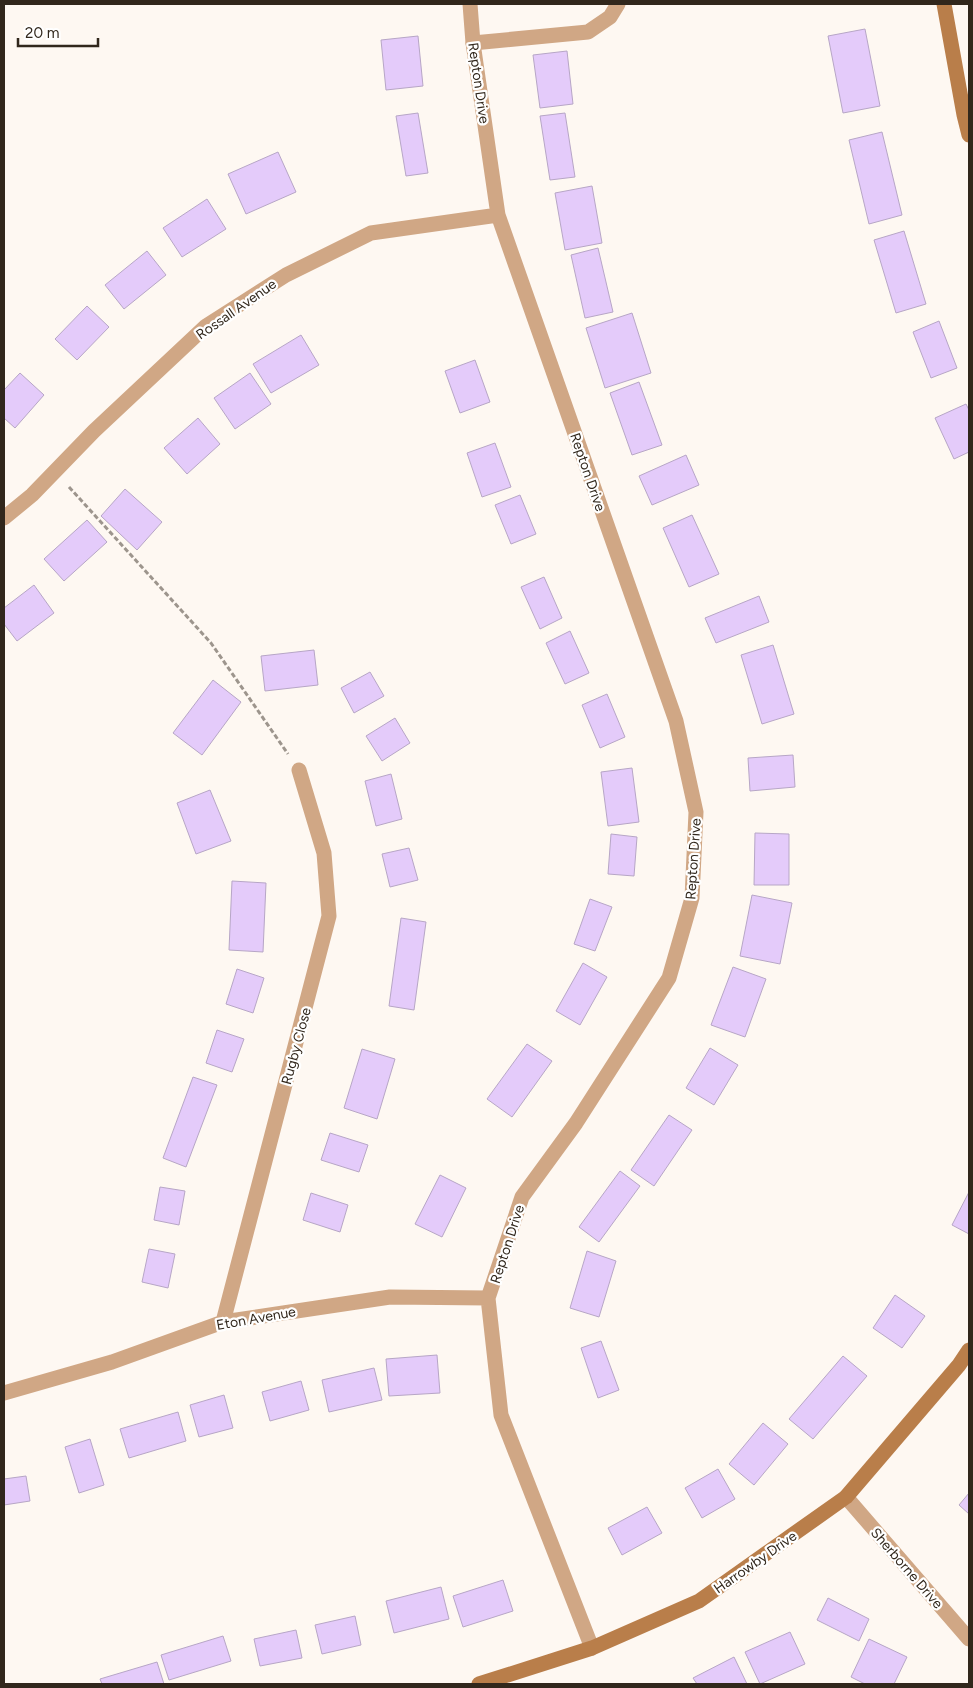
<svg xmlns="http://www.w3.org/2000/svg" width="973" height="1688" font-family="Figtree,sans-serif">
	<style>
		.building { fill: #e4cbfa; stroke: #b7a6c6 }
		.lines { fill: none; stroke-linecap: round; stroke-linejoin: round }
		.path { stroke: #9d958d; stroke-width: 3; stroke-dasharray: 5 2.5; stroke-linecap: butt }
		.lane { stroke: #d0a785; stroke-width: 15 }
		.street { stroke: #d0a785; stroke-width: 15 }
		.secondary { stroke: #b97e4a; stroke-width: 15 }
		.labels { text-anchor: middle; stroke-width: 4.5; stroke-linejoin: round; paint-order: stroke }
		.street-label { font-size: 14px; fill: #31271c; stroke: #fff }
	</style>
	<rect width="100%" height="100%" fill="#fef8f2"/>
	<!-- building -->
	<path class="building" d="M865,29l15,77 -37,7 -15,-77z
		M418,36l5,50 -37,4 -5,-50z
		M567,51l6,53 -33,4 -7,-53z
		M418,113l10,60 -22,3 -10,-60z
		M565,113l10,64 -25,3 -10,-64z
		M882,132l20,83 -33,9 -20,-84z
		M278,152l18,40 -50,22 -18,-40z
		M592,186l10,57 -37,7 -10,-57z
		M207,199l19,30 -44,28 -19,-29z
		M904,231l22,73 -30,9 -22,-73z
		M598,248l15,64 -28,6 -14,-63z
		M147,251l19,24 -42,34 -19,-24z
		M87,306l22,21 -32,33 -22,-21z
		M632,313l19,60 -46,15 -19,-60z
		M939,321l18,47 -26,10 -18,-46z
		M301,335l18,30 -48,28 -18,-29z
		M475,360l15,42 -30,11 -15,-42z
		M20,373l24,22 -29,33 -11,-10v-28z
		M250,373l21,31 -36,25 -21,-31z
		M639,382l23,63 -30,10 -22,-62z
		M966,404l3,6v42l-15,7 -19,-41z
		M198,418l22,26 -33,30 -23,-26z
		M495,443l16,44 -29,10 -15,-44z
		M686,455l13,30 -47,20 -13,-29z
		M125,489l37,33 -25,28 -36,-34z
		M520,495l16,39 -25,10 -16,-39z
		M692,515l27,59 -30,13 -26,-59z
		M87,520l20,22 -43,39 -20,-22z
		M544,577l18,41 -22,11 -19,-42z
		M34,585l20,28 -37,28 -13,-17v-16z
		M759,596l10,26 -53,21 -11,-25z
		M570,631l19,42 -24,11 -19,-41z
		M773,645l21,69 -32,10 -21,-69z
		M314,650l4,35 -53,6 -4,-35z
		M370,672l14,24 -30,17 -13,-25z
		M213,680l28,22 -39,53 -29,-22z
		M607,694l18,43 -25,11 -18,-43z
		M395,718l15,25 -28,18 -16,-25z
		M793,755l2,32 -45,4 -2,-33z
		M632,768l7,54 -31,4 -7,-54z
		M391,774l11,45 -26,7 -11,-45z
		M210,790l21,51 -35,13 -19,-51z
		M755,833l34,1v51h-35z
		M611,834l26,3 -3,39 -26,-2z
		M409,848l9,32 -28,7 -8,-33z
		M232,881l34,2 -3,69 -34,-2z
		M752,895l40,8 -12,61 -40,-8z
		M590,899l22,8 -17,44 -21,-7z
		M401,918l25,4 -12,88 -25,-4z
		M583,963l24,14 -27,48 -24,-14z
		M733,967l33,12 -21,58 -34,-12z
		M237,969l27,9 -11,35 -27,-9z
		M217,1030l27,9 -12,33 -26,-9z
		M527,1044l25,17 -40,56 -25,-18z
		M710,1048l28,17 -24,40 -28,-17z
		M362,1049l33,10 -18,60 -33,-11z
		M193,1077l24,8 -31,82 -23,-9z
		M669,1115l23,15 -38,56 -23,-16z
		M330,1133l38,12 -9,27 -38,-12z
		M620,1171l20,15 -41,56 -20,-15z
		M440,1175l26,13 -24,49 -27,-13z
		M160,1187l25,4 -6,34 -25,-5z
		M969,1192v42l-17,-9z
		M311,1193l37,12 -8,27 -37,-12z
		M149,1249l26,5 -7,34 -26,-6z
		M587,1251l29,10 -17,56 -29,-9z
		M895,1295l30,21 -23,32 -29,-20z
		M601,1341l18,49 -21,8 -17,-50z
		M437,1355l3,38 -51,3 -3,-37z
		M843,1356l24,20 -54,63 -24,-20z
		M374,1368l8,32 -53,12 -7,-32z
		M301,1381l8,29 -39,11 -8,-29z
		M224,1395l9,33 -34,9 -9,-32z
		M178,1412l8,29 -57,17 -9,-29z
		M763,1423l25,21 -34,41 -25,-21z
		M90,1439l14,46 -25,8 -14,-46z
		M718,1469l17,30 -33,19 -17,-30z
		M26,1476l4,25 -26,4v-26z
		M969,1493v21l-10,-9z
		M647,1507l15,26 -40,22 -14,-27z
		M503,1580l10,31 -50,16 -10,-31z
		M441,1587l8,32 -55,14 -8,-32z
		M828,1598l41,21 -10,22 -42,-21z
		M355,1616l6,29 -39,9 -7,-29z
		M296,1630l6,28 -42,8 -6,-27z
		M790,1632l15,32 -45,20 -15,-32z
		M223,1636l8,25 -62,19 -8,-25z
		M869,1639l38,18 -13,27h-29l-14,-7z
		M734,1657l13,27h-50l-4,-6z
		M157,1662l7,22h-62l-2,-5z"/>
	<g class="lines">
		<!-- path -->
		<path class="path" d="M69,487l142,156 77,111"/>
		<!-- lane -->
		<path class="lane" d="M473,43l115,-11 22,-15 8,-13"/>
		<!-- street -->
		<path class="street" d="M470,4l3,39 25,172 178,506 20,91 -4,86 -23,80 -93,145 -54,74 -34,101 13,117 91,233
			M4,518l28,-23 62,-64 112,-105 80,-51 85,-42 127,-18
			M223,1322l106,-406 -5,-63 -25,-83
			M4,1393l108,-31 111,-40 167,-25 98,1
			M846,1497l123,142"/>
		<!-- secondary -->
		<path class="secondary" d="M944,4l20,111 5,20
			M479,1684l113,-36 107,-47 147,-104 113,-132 10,-15"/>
	</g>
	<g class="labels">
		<!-- street labels -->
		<g class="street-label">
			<text transform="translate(479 83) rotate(82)" y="5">Repton Drive</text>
			<text transform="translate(236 309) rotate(-35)" y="5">Rossall Avenue</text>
			<text transform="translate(588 472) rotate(71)" y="5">Repton Drive</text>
			<text transform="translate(693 859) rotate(-86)" y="5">Repton Drive</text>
			<text transform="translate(296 1046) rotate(-75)" y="5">Rugby Close</text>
			<text transform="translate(507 1244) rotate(-72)" y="5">Repton Drive</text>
			<text transform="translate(256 1318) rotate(-10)" y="5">Eton Avenue</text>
			<text transform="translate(755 1562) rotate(-35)" y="5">Harrowby Drive</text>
			<text transform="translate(907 1568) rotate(49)" y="5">Sherborne Drive</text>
		</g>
	</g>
	<!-- border -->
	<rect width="973" height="1688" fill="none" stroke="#31271c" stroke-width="10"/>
	<!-- scale -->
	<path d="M18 38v8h80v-8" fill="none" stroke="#31271c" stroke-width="2.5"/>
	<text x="25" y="38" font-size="15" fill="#31271c" stroke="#ffffff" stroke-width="4" paint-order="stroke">20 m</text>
</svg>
